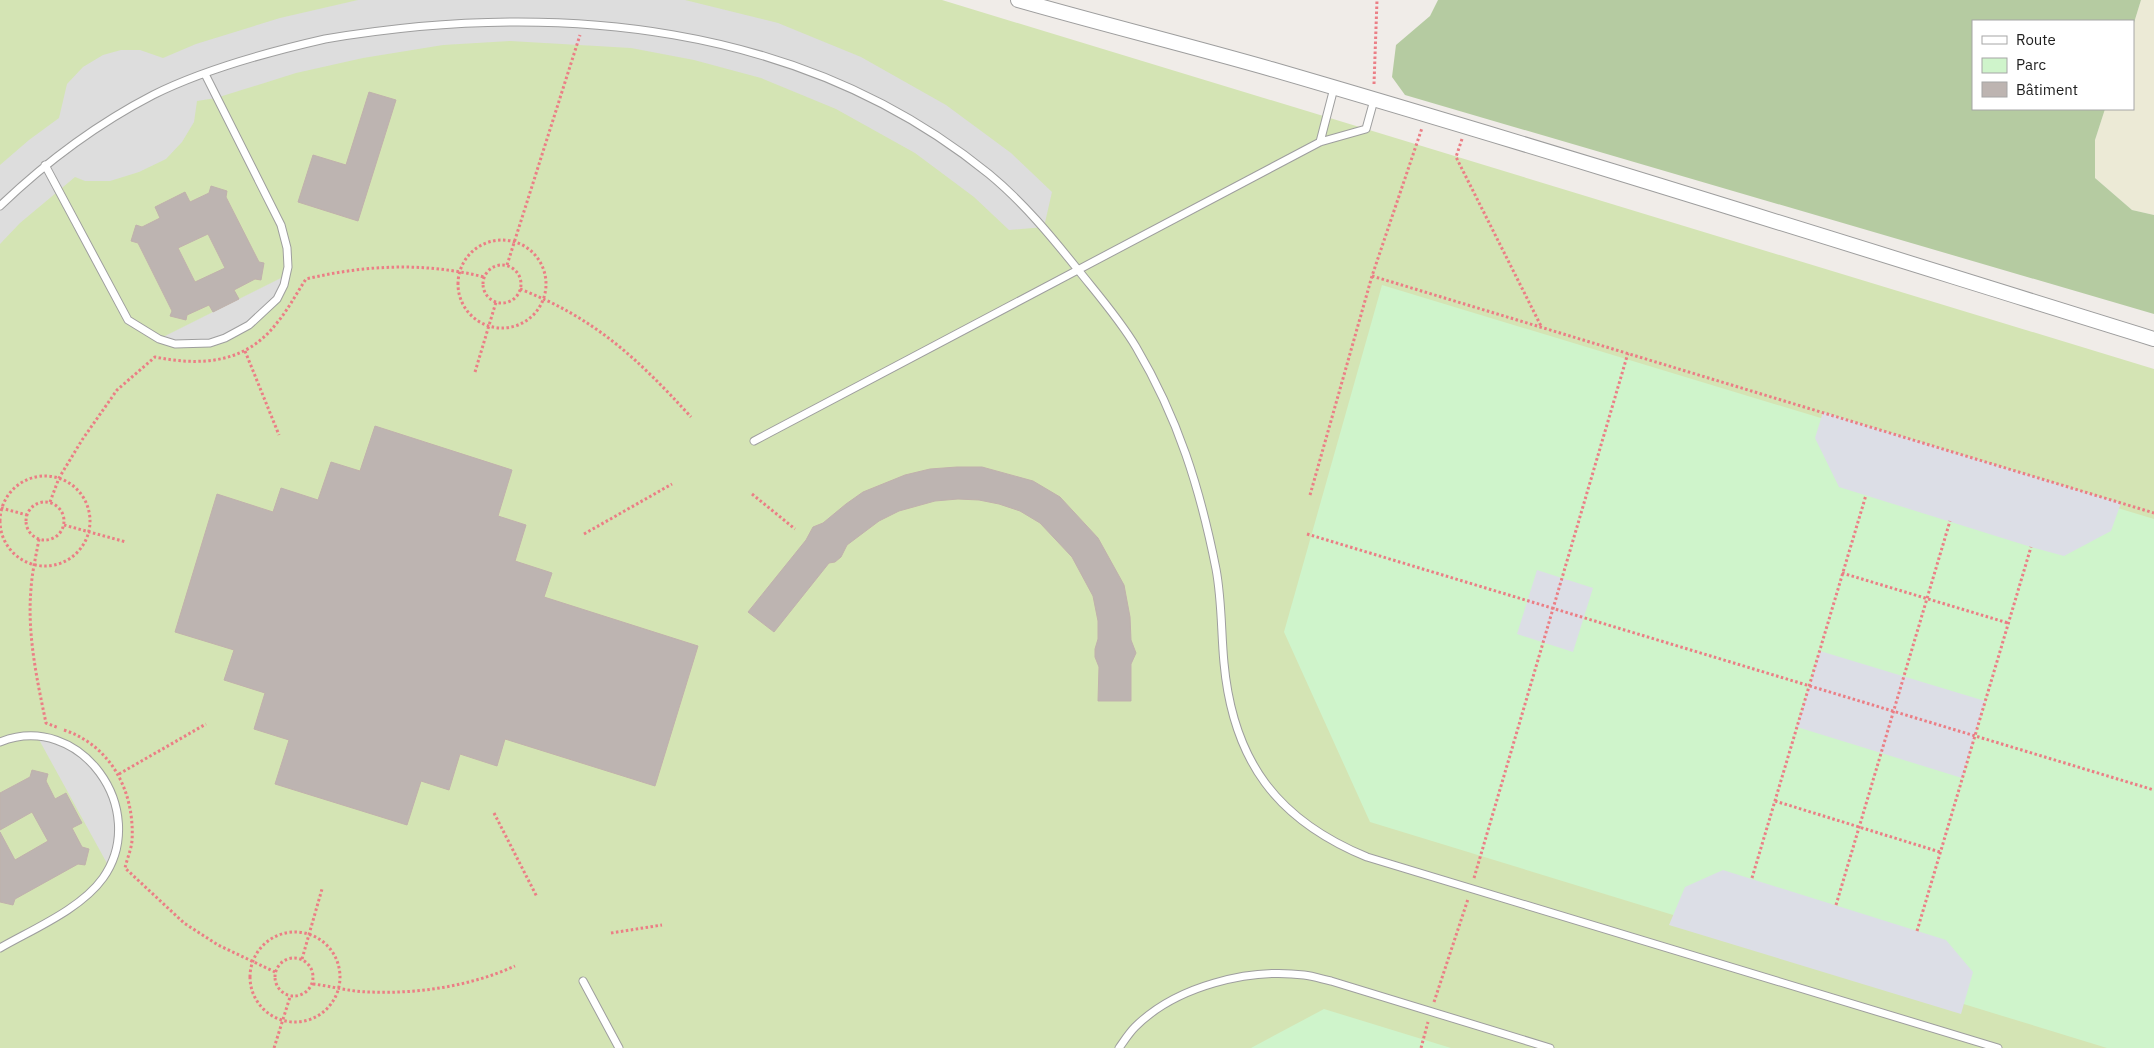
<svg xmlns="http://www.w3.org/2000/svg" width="2154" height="1048" font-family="'IBM Plex Sans',sans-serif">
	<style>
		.farmland { fill: #ecead6 }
		.grass { fill: #d4e4b4 }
		.forest { fill: #b5cba1 }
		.park { fill: #cff4cb }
		.parking { fill: #ddd }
		.plaza { fill: #dcdee6 }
		.building { fill: #bdb4b1; stroke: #c0b1ac; fill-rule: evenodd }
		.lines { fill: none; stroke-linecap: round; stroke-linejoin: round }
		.lane-casing { stroke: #9e9e9e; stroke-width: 9 }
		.street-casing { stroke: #9e9e9e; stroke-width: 16 }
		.path { stroke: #eb7e85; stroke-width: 3; stroke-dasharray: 2.5 2.5; stroke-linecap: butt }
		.lane { stroke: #fff; stroke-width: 7 }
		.street { stroke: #fff; stroke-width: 14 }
	</style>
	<rect width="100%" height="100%" fill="#f0ece8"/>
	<!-- farmland -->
	<path class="farmland" d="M2141,0h13v215l-22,-5 -37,-32v-38l10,-31h28v-83z"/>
	<!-- grass -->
	<path class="grass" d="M0,0h942l1212,369v679h-2154z"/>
	<!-- forest -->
	<path class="forest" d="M1438,0h703l-8,26v-5h-160v88h132l-10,31v38l37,32 22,5v99l-749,-219 -13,-18 4,-32 34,-29z"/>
	<!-- park -->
	<path class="park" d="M1382,285l772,234v529h-47l-737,-226 -86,-190z
		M1324,1009l127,39h-200z"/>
	<!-- parking -->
	<path class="parking" d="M358,0h327l93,23 83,34 85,48 65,48 41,39 -8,35 -35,3 -35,-33 -59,-44 -79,-44 -75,-31 -67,-18 -63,-12 -121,-7 -67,4 -80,13 -67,15 -80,25 -19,3 -3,21 -12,20 -16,17 -27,13 -29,9h-25l-10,-4 -55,46 -20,21v-79l29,-25 30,-22 8,-34 16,-17 20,-12 18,-5h19l23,8 33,-14 84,-26z
		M287,275l-10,24 -40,34 -45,11 -33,-5z
		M37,736l44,16 32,47 4,42 -8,26z"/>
	<!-- plaza -->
	<path class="plaza" d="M1823,412l298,91 -10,28 -47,25 -33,-9 -192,-60 -24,-49z
		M1537,570l56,18 -20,64 -56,-18z
		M1820,651l165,50 -23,77 -165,-51z
		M1723,870l223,70 27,32 -12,42 -292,-89 16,-38z"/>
	<!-- building -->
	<path class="building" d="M369,92l27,8 -38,121 -60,-19 15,-47 33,10z
		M211,186l16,5 -1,6 33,65 5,1 -3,17 -6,-1 -21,11 5,9 -26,13 -4,-7 -22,10 -1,5 -16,-4 2,-5 -34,-68 -7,-2 5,-16 6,2 18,-9 -5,-11 30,-15 5,10 19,-9zM208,234l17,34 -30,14 -17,-34z
		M375,426l137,44 -14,46 28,9 -11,36 37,12 -8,24 154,49 -43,140 -150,-47 -8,27 -37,-12 -11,36 -28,-9 -14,44 -132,-41 14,-44 -35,-11 11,-36 -41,-13 10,-30 -59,-18 42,-138 56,18 8,-24 37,12 13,-38 29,9z
		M957,467h25l51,14 27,16 38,41 26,47 6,32 1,23 5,13 -5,11v37h-33l1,-34 -4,-10v-8l3,-10v-18l-5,-25 -21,-39 -32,-34 -20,-12 -21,-7 -20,-4 -21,-1 -23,2 -36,10 -20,10 -32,24 -6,12 -6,5 -6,1 -55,69 -26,-20 58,-72 7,-13 10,-4 23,-19 17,-12 42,-17 25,-6z
		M32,770l16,4 -2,7 9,18 11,-6 16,30 -10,5 10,19 7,2 -4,16 -7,-1 -63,35 -2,6 -13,-3v-70l15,28 33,-19 -16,-29 -32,18v-37l30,-16z"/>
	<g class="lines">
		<!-- lane casing -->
		<g class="lane-casing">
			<path id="lane" d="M1320,142l14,-54
				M45,165l83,155 31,19 16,5 35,-1 15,-5 24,-13 28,-26 7,-14 4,-18 -1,-19 -6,-23 -76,-151
				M0,206c46,-44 97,-82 153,-111 52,-26 115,-43 172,-56 231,-39 477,-17 664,135 34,28 62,62 90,97 20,25 41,49 57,76 42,71 64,141 80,222 6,32 5,63 8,94 9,98 53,157 143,194l631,191
				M754,441l566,-299 46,-13 8,-29
				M0,742c80,-32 151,68 103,136 -22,31 -70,51 -103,70
				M583,981l36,67
				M1119,1048c5,-7 10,-15 16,-21 41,-41 114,-59 169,-52 9,1 18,4 27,6l219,67"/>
		</g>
		<!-- street casing -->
		<g class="street-casing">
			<path id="street" d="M1018,0c84,24 169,45 253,69 296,86 589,179 883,270"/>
		</g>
		<!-- path -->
		<path class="path" d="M1374,84l3,-84
			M1462,139l-6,18 85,169
			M458 284a44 44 0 1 1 88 0a44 44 0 1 1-88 0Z
			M507,265l73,-230
			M483 284a19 19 0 1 1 38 0a19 19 0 1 1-38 0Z
			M1372,276l782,237
			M520,289c75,29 118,70 171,128
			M245,351l34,84
			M475,372l21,-70
			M0 521a45 45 0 1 1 90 0a45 45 0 1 1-90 0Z
			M752,494l43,35
			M1310,495l62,-219 50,-148
			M50,502l9,-24 23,-38 35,-50 38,-33c45,9 90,7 121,-33 12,-14 20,-30 30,-45 59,-14 118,-17 178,-2
			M26 521a19 19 0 1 1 38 0a19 19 0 1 1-38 0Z
			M1,508l26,7
			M64,525l62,17
			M584,534l88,-50
			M1307,534l847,256
			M39,539c-3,17 -7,33 -8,50 -4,45 6,91 15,134l13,5
			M1842,573l166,50
			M64,730c48,16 71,63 68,111 -1,9 -5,18 -7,27l59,55 34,22 57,27
			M119,774l87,-50
			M1775,801l165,51
			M494,813l43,84
			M1474,878l154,-525
			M1752,878l114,-383
			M1836,905l114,-384
			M1917,931l114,-384
			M250 977a45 45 0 1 1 90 0a45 45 0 1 1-90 0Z
			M611,933l51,-8
			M275 977a19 19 0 1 1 38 0a19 19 0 1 1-38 0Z
			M302,959l20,-70
			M313,984c18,2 38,8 57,8 48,2 101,-6 145,-26
			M1434,1002l34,-103
			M274,1048l16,-51
			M1421,1048l7,-26"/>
		<!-- lane -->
		<use href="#lane" class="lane"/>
		<!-- street -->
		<use href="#street" class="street"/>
	</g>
	<!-- legend -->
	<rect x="1972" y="20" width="162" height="90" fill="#ffffff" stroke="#a6a6a6"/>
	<rect x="1982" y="36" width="25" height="8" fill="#ffffff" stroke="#a6a6a6"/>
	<text x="2016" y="45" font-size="15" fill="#212121">Route</text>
	<rect x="1982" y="58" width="25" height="15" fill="#cff4cb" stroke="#a6a6a6"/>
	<text x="2016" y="70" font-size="15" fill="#212121">Parc</text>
	<rect x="1982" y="82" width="25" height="15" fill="#bdb4b1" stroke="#a6a6a6"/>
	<text x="2016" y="95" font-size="15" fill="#212121">Bâtiment</text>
</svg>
